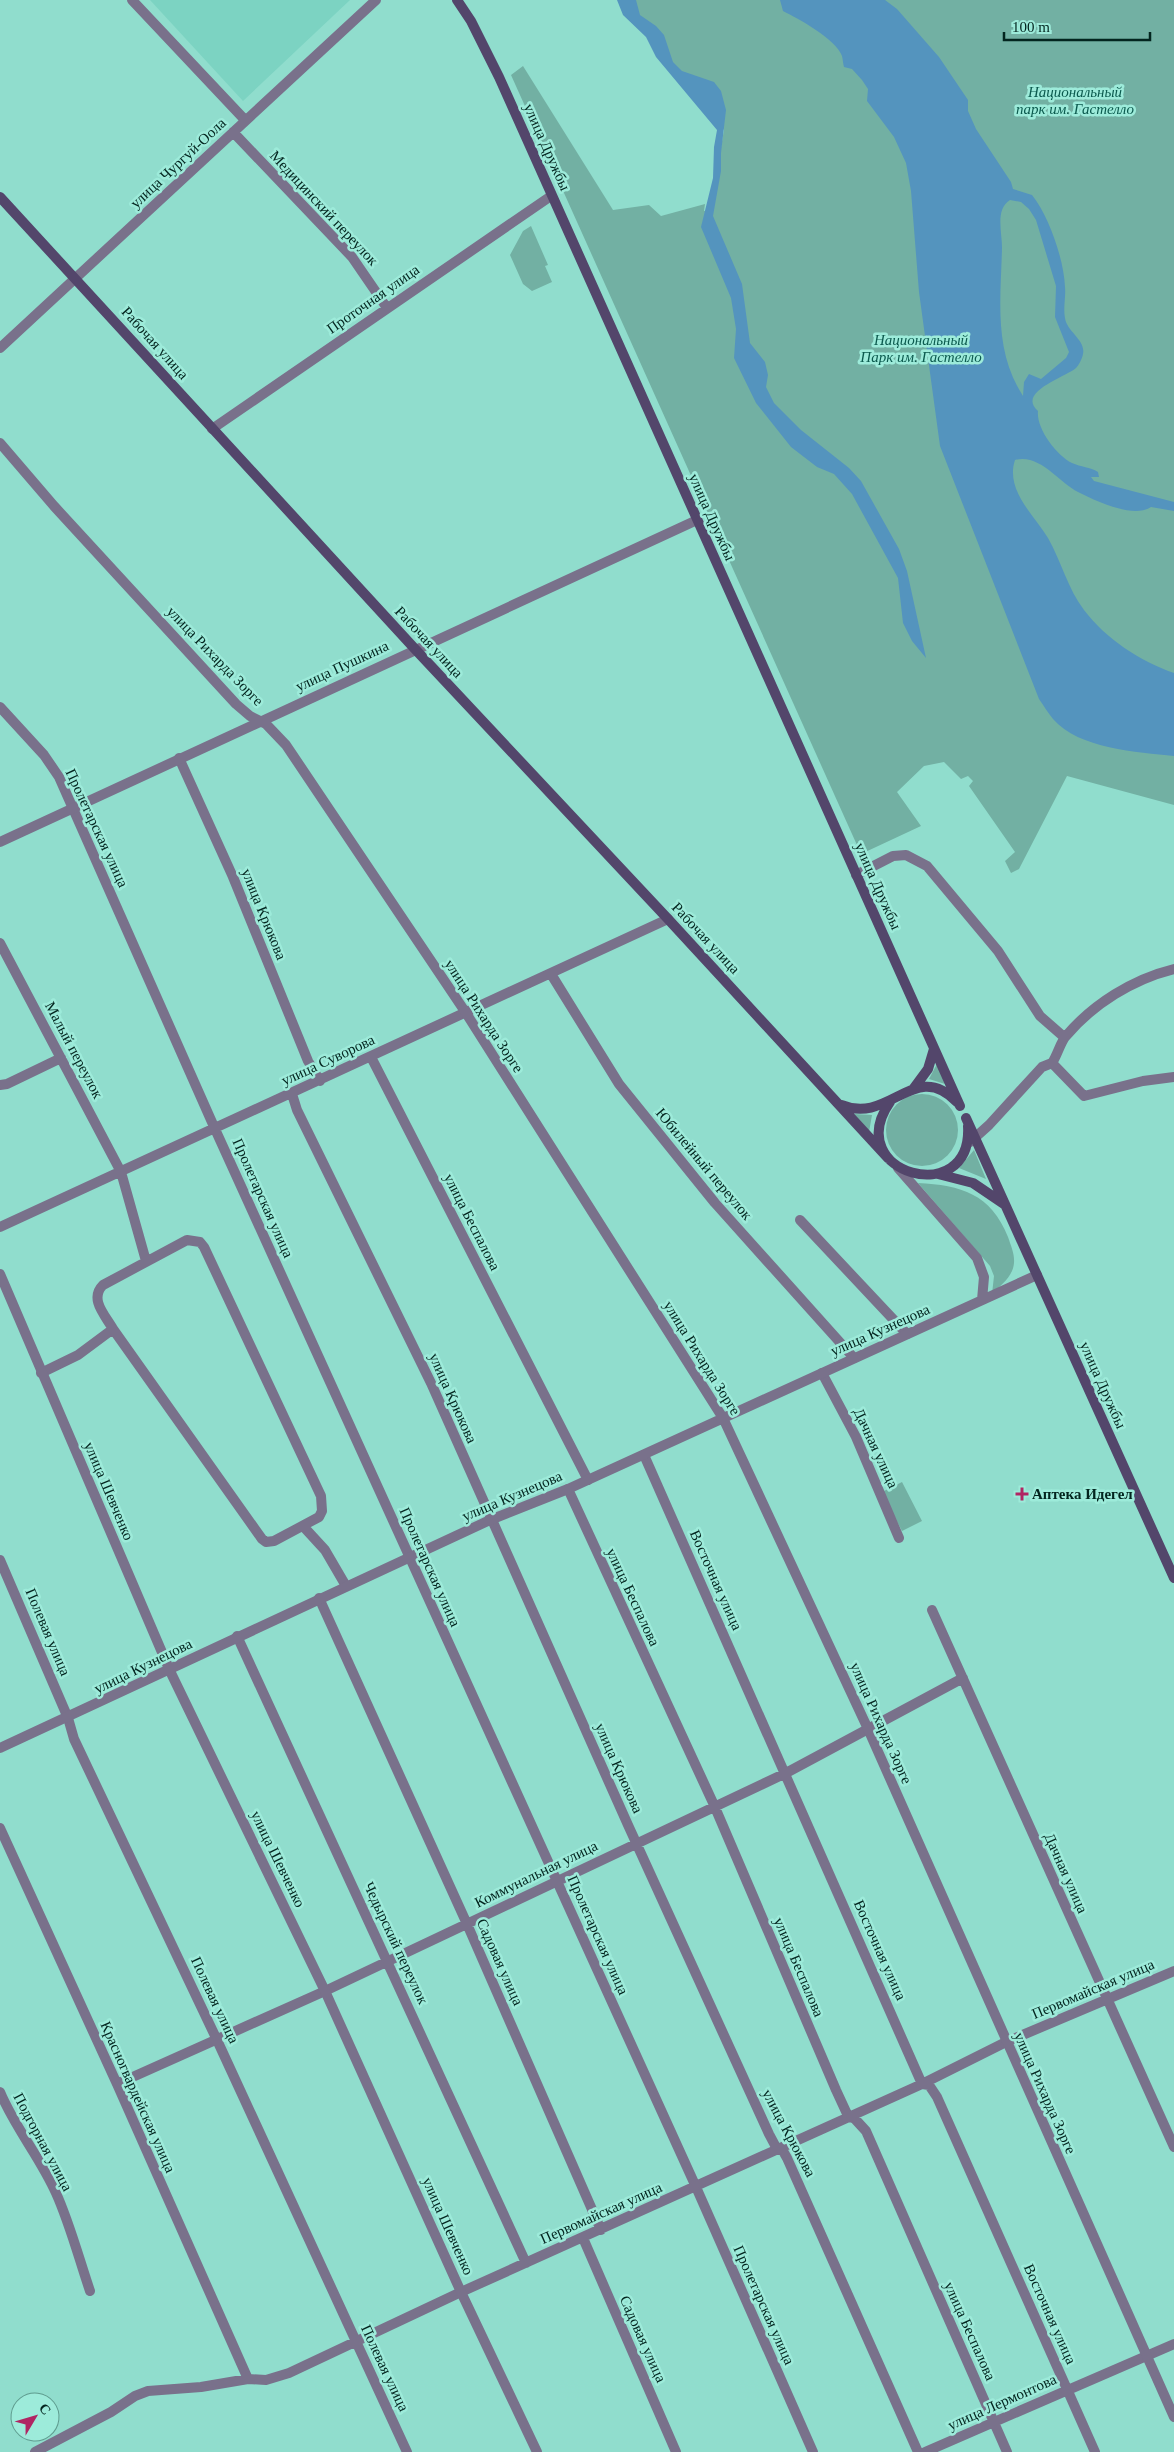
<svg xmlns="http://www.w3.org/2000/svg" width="1174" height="2452" font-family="Georgia,serif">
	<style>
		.built { fill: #7cd3c2 }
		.green { fill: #72b0a3 }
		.water { fill: #5494be; fill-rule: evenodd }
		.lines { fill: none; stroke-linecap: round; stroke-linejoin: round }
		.minor { stroke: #79718b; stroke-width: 10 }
		.tertiary { stroke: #79718b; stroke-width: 10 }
		.secondary { stroke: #53466b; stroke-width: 10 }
		.poi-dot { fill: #b02563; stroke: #9debda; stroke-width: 2 }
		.labels { text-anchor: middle; stroke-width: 5; stroke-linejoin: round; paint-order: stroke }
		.park-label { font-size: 15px; font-style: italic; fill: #0b5a4e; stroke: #9debda }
		.street-label { font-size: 15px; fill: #03251f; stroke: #9debda }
		.poi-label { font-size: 15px; font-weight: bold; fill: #03251f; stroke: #9debda; text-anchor: start }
	</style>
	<rect width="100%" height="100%" fill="#90ddcd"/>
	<!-- built -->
	<path class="built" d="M150,0h200l-107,101z"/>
	<!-- green -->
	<path class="green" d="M624,0h550v805l-107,-29 -48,93 -8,4 -6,-12 10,-9 -46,-66 4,-5 -5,-5 -7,3 -17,-17 -20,4 -27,26 24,34 -60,28 -350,-779 12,-9 90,144 36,-5 12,11 44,-12 -1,7 6,-1 14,-80z
		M531,226l17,39 -3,1 7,16 -20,9 -9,-7 -13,-29 13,-24z
		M938,1062l7,22 -16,-5z
		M886 1130a36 36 0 1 1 72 0a36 36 0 1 1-72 0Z
		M854,1114l18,1 -3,17z
		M974,1150l12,29 -27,-11z
		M918,1183c43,2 73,11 90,54 4,12 9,22 4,34 -4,9 -13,16 -20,23l2,-18 -4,-10z
		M902,1482l20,39 -20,10 -20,-39z"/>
	<!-- water -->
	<path class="water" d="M617,0h19l4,15 16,11 8,9 9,27 9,9 32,11 7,9 5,19 -5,43v18l-8,45 29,68 8,59 15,19 3,13 -2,12 8,16 27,27 48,38 12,13 38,68 8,22 19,87 -14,-17 -9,-18 -5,-45 -46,-84 -18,-20 -17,-7 -26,-20 -35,-44 -22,-45 2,-29 -5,-31 -30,-71 12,-49 1,-31 3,-17 -61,-73 -10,-20 -23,-22z
		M780,0h105l12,9 42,48 29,43v11l8,18 35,53 2,7 19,6c17,21 32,65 33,92 1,10 -2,21 0,31 2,14 21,22 18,36 -1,5 -4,11 -7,14 -10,9 -60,24 -38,43 -2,17 18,44 34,52 9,4 18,4 26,9l1,5h-8l3,4 80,21v9l-23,-4c-17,12 -55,-6 -73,-15 -19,-10 -39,-39 -63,-32 -10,30 19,55 33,78 13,23 20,51 36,72 22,29 56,51 90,63v83c-37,-4 -95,-7 -121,-37 -5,-6 -9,-13 -14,-20l-99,-253 -21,-154 -8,-101 -5,-28 -12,-26 -27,-36 1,-12 -6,-9 -10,-11 -8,-2c-1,-3 -1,-7 -2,-11 -6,-17 -43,-37 -59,-45zM1010,200l11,2 8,7 7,11 20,66 -1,31 14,35 -3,6 -25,21 -12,-5 -5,8 -1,14c-30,-46 -22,-98 -21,-149 0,-15 -7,-38 8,-47z"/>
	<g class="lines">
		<!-- minor -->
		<path class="minor" d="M132,0l113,120
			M233,132l119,125 35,51
			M0,348l376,-348
			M212,429l339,-233
			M0,707l44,48 15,22 156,352 481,1058 117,265
			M179,758l54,119 75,184 12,20
			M856,875l37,-19 13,-1 21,11 71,85 42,65 24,21
			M0,943l121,229 25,89
			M551,974l68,110 96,119 139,155
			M371,1057l217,423
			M1052,1063c5,-7 9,-22 14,-27 27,-32 67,-57 108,-67
			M1052,1063l32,33 59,-15 31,-4
			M0,1085l7,-1 54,-26
			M292,1094l5,16 134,273 197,442 141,309 8,15 6,2 4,7 131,294
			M970,1142l19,-17 53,-58 10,-4
			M800,1220l107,114
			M0,1227l668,-308
			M41,1373l37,-18 35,-26 149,210 4,3 8,-1 45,-24 3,-6 -1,-15 -117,-249 -4,-5 -13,-2 -84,45c-14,14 2,30 10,44
			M822,1373l34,64 43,101
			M644,1455l278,629 7,1 8,12 158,355
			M568,1489l146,316 122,285 12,26 7,3 11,12 141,321
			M303,1526l22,24 21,36
			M0,1560l68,158 6,21 143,301 190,412
			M319,1598l148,326 134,306
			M932,1610l242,537
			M237,1636l289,627
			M0,1828l117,256 131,295
			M117,2084l208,-93 461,-218 177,-95
			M0,2092c15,36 40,65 56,101 14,31 23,66 34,98
			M583,2238l93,214
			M35,2452l76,-40 24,-16 13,-5 53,-4 47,-8 18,1 23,-7 172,-81 461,-208 84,-42 168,-71
			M925,2452l249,-108"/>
		<!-- tertiary -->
		<path class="tertiary" d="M0,443l54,63 182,198 14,12 16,8 20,21 180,268 257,405 145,311 306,688
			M0,842l697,-322
			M898,1168l79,90 7,19 -2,23
			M0,1274l170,397 155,320 136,301 76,160
			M0,1748l490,-228 78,-31 469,-214"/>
		<!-- secondary -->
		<path class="secondary" d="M457,0l14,21 28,56 461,1029
			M0,197l415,452 253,270 220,239
			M914,1088l14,-19 6,-20
			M890,1102c-50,72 83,108 78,24
			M842,1105c47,20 73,-47 115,-3
			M966,1118l208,460
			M938,1174l35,9 31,21"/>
	</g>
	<!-- markers -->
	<path class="poi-dot" d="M1019.5 1486.5h5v5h5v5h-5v5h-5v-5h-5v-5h5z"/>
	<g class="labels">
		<!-- park labels -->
		<g class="park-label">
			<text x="1075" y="97">Национальный<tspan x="1075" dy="17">парк им. Гастелло</tspan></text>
			<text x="921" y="345">Национальный<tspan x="921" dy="17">Парк им. Гастелло</tspan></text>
		</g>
		<!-- street labels -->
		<g class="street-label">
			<text transform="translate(547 147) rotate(66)" y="5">улица Дружбы</text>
			<text transform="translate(178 163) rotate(-43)" y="5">улица Чургуй-Оола</text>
			<text transform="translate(324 208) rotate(47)" y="5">Медицинский переулок</text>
			<text transform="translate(373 299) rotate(-35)" y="5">Проточная улица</text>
			<text transform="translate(155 343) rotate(48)" y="5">Рабочая улица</text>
			<text transform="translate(712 517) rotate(66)" y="5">улица Дружбы</text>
			<text transform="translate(429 642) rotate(47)" y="5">Рабочая улица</text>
			<text transform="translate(215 656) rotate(46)" y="5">улица Рихарда Зорге</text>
			<text transform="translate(342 666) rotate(-25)" y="5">улица Пушкина</text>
			<text transform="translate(97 828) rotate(65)" y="5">Пролетарская улица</text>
			<text transform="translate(878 886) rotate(66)" y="5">улица Дружбы</text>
			<text transform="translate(264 914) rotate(68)" y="5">улица Крюкова</text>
			<text transform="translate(706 938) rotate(47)" y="5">Рабочая улица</text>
			<text transform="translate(484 1016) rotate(57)" y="5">улица Рихарда Зорге</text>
			<text transform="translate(74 1050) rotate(62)" y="5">Малый переулок</text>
			<text transform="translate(328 1060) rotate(-25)" y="5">улица Суворова</text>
			<text transform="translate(704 1164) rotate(50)" y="5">Юбилейный переулок</text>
			<text transform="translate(263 1198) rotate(66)" y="5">Пролетарская улица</text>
			<text transform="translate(472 1222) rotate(63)" y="5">улица Беспалова</text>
			<text transform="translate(880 1330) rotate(-24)" y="5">улица Кузнецова</text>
			<text transform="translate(702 1358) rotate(58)" y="5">улица Рихарда Зорге</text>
			<text transform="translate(1103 1385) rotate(66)" y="5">улица Дружбы</text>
			<text transform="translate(453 1398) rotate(66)" y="5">улица Крюкова</text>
			<text transform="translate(876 1448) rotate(65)" y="5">Дачная улица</text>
			<text transform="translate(109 1491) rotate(67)" y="5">улица Шевченко</text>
			<text transform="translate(512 1496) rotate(-23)" y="5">улица Кузнецова</text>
			<text transform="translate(430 1567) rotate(66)" y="5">Пролетарская улица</text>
			<text transform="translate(716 1580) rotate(66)" y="5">Восточная улица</text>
			<text transform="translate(633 1597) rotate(65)" y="5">улица Беспалова</text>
			<text transform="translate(48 1632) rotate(67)" y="5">Полевая улица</text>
			<text transform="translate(143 1666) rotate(-26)" y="5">улица Кузнецова</text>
			<text transform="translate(881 1723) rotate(66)" y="5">улица Рихарда Зорге</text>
			<text transform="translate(619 1768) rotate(66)" y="5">улица Крюкова</text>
			<text transform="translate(278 1859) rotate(64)" y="5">улица Шевченко</text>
			<text transform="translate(1066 1873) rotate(66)" y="5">Дачная улица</text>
			<text transform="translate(536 1874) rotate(-26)" y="5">Коммунальная улица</text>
			<text transform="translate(598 1935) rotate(66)" y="5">Пролетарская улица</text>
			<text transform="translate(396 1943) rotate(65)" y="5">Чедырский переулок</text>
			<text transform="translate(880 1950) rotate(66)" y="5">Восточная улица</text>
			<text transform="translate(500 1962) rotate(66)" y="5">Садовая улица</text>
			<text transform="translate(799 1967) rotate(67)" y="5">улица Беспалова</text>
			<text transform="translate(1093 1989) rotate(-23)" y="5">Первомайская улица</text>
			<text transform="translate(215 2000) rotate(65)" y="5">Полевая улица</text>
			<text transform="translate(1045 2093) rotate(66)" y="5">улица Рихарда Зорге</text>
			<text transform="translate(138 2097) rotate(66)" y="5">Красногвардейская улица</text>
			<text transform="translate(789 2133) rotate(62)" y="5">улица Крюкова</text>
			<text transform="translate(43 2142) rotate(62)" y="5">Подгорная улица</text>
			<text transform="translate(601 2213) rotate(-24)" y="5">Первомайская улица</text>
			<text transform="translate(448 2226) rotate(66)" y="5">улица Шевченко</text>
			<text transform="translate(764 2305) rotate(66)" y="5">Пролетарская улица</text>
			<text transform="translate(1050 2314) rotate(66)" y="5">Восточная улица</text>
			<text transform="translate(970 2331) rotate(66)" y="5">улица Беспалова</text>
			<text transform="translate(643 2339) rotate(66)" y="5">Садовая улица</text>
			<text transform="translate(385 2368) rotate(65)" y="5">Полевая улица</text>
			<text transform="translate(1002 2402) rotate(-24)" y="5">улица Лермонтова</text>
		</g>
		<!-- poi labels -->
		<g class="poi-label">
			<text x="1032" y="1499">Аптека Идегел</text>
		</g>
	</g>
	<!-- north arrow -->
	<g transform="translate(35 2417) rotate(52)"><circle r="24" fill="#9debda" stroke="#5f9c8f"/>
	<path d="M0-4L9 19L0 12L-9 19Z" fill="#b02563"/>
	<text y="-8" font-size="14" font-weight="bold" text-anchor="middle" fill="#03251f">С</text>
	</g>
	<!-- scale -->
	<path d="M1004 32v8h146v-8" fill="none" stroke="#03251f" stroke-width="2.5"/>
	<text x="1012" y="32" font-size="15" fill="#03251f" stroke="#9debda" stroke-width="4" paint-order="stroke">100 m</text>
</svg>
